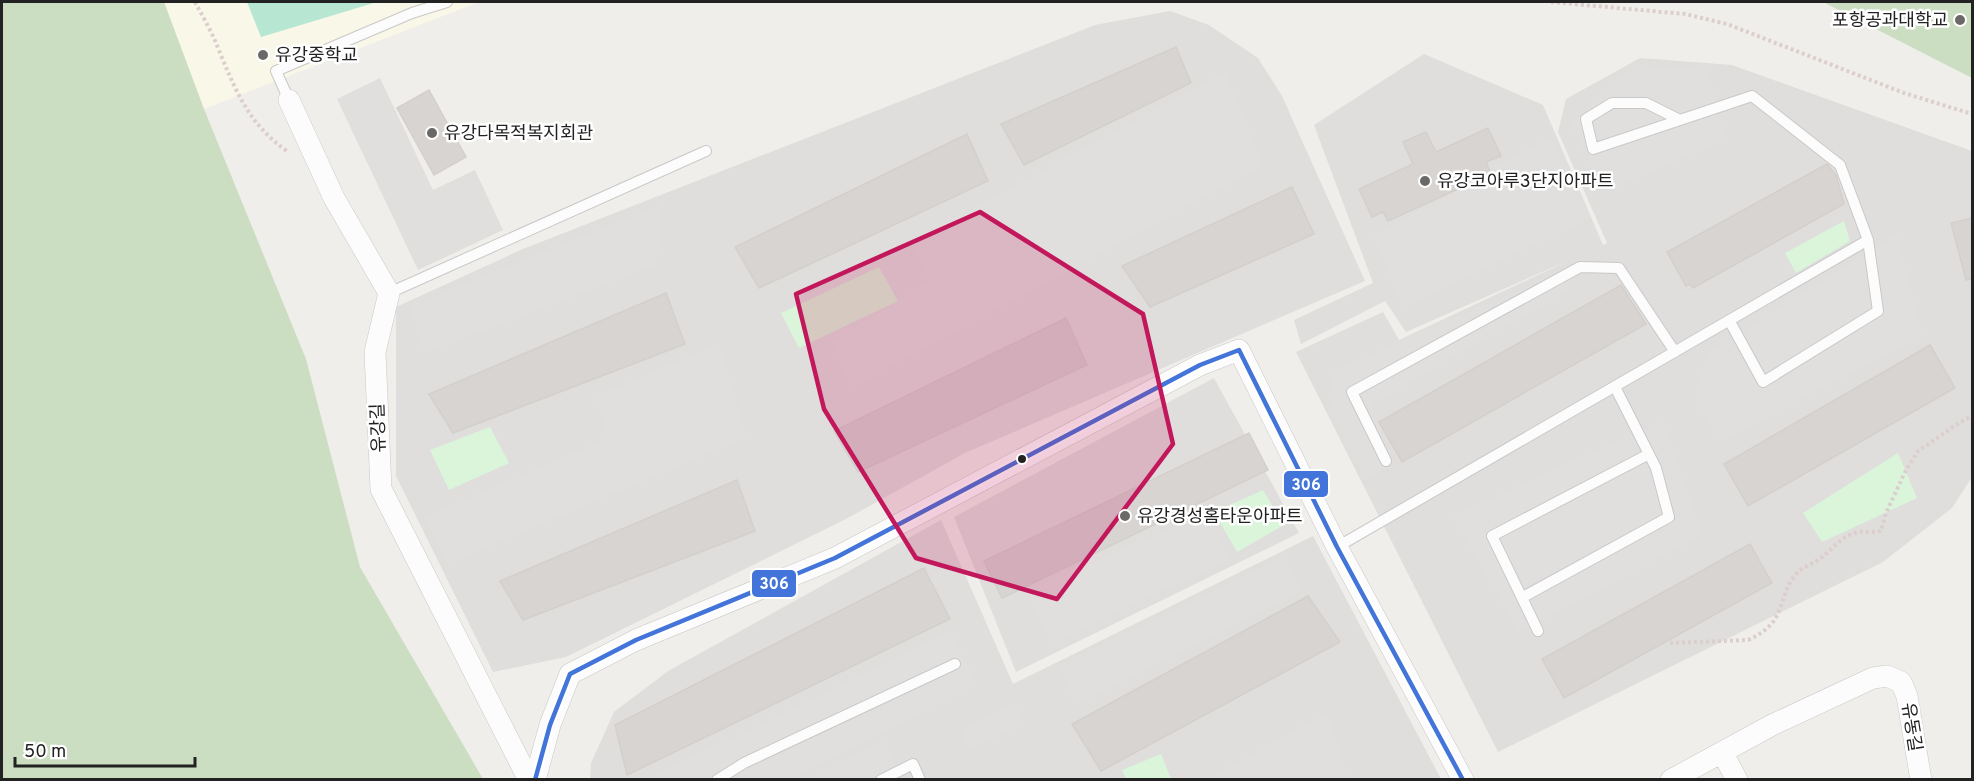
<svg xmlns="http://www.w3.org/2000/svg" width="1974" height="781" font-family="Overpass,'Noto Sans KR',sans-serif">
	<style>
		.residential { fill: #dfdedc }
		.education { fill: #f8f7e8 }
		.forest { fill: #cbdec1 }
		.park { fill: #daf5da }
		.pitch { fill: #b7e6d2 }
		.parking { fill: #e0dfde }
		.building { fill: #d7d4d2; stroke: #d3d0cc; stroke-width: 1.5 }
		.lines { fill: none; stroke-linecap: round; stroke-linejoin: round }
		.lane-casing { stroke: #c9c8c7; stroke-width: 12 }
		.street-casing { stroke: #c9c8c7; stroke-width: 22 }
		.path { stroke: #dccecd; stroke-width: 4; stroke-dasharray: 3 3; stroke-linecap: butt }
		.lane { stroke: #fdfcfc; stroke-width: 10 }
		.street { stroke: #fdfcfc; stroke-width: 21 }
		.bus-1-casing { stroke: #fff; stroke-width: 9 }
		.bus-1 { stroke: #4374d9; stroke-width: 4.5 }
		.marked { fill: #c2185b; fill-opacity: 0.2; stroke: #c2185b; stroke-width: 4.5; stroke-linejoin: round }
		.poi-dot { fill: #6a6968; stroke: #fff; stroke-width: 2 }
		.bus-dot { fill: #222; stroke: #fff; stroke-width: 2 }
		.labels { text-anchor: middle; stroke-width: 5; stroke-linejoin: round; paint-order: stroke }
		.poi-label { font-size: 18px; fill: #222; stroke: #fff; text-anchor: start }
		.street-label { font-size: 18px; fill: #222; stroke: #fff }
		.line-badge { stroke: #fff; stroke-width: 2 }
		.badge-label { font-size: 16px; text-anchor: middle; font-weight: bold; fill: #fff }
	</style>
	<rect width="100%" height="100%" fill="#f0eeeb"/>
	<!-- residential -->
	<path class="residential" d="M1170,11l39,14 49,33 24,38 83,185 -400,172 -119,66 -280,138 -73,15 -97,-196v-169l127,-58 572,-224z
		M1424,54l119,51 60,140 4,-2 -49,-111 8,-33 74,-41 92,7 240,86v326l-20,31 -69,54 -385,190 -202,-400 87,-40 16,28 173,-81 -166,73 -21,-31 -84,43 -7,-24 79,-37 -59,-158z
		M1214,378l85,155 -283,139 -62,-155z
		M941,520l72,164 300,-148 128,243 -851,1 1,-17 23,-51 54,-41z"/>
	<!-- education -->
	<path class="education" d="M164,2h315l-275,107z"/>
	<!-- forest -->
	<path class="forest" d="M2,2h162l40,107 102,250 54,208 123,212h-481z
		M1823,2h149v76z"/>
	<!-- park -->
	<path class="park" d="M1844,221l6,20 -54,32 -11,-20z
		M879,267l19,34 -99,47 -18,-35z
		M490,427l19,36 -60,27 -19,-40z
		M1898,453l19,45 -95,44 -19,-29z
		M1263,490l21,35 -47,27 -23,-40z
		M1161,754l10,25h-45l-4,-9z"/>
	<!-- pitch -->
	<path class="pitch" d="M247,2h130l-116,35z"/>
	<!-- parking -->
	<path class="parking" d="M1705,65l21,74 -120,52 -35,-66 52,-53z
		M1225,72l38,93 -412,223 -19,-47 97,-59 -17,-40z
		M380,78l53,112 42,-20 28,60 -85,40 -81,-171z
		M1550,137l40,81 -187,89 -29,-71z
		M663,204l-7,61 -232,88 -14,-47z
		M1897,234l25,101 -200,106 -28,-40 14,-47z
		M1567,269l2,21 -197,114 3,15 20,44 -30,16 -36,-76 3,-31z
		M719,344l27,93 -299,127 -23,-46 184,-80 -11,-42z
		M1663,420l39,115 -183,97 -66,-116z
		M1205,513l24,46 -177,85 -25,-52z
		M1285,556l15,36 -225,113 -15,-40z
		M952,631l24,53 -185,95 -145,1z
		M1016,703l9,21 -57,25 -6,-20z
		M1327,713l21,66h-142z
		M884,741l16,38 -91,1z"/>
	<!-- building -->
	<path class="building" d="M1176,47l15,36 -167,82 -23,-41z
		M429,90l37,67 -32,18 -37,-67z
		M1488,128l13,28 -15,6 5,12 -103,47 -5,-9 -11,5 -13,-28 54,-25 -10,-22 23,-10 10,20z
		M967,134l21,47 -229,107 -24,-41z
		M1827,164l9,11 8,29 -151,84 -3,-4 -4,2 -19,-34z
		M1292,187l22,47 -164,73 -28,-41z
		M1972,218v61l-6,1 -15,-57z
		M1621,285l25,39 -244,138 -23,-40z
		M666,293l19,51 -232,89 -24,-39z
		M1066,318l21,47 -229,107 -24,-41z
		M1930,345l25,43 -207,118 -24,-42z
		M1249,433l19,37 -266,128 -18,-37z
		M737,480l18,51 -232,89 -23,-39z
		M1750,544l22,39 -208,115 -22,-39z
		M924,568l26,51 -323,156 -12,-50z
		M1308,596l32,46 -239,129 -29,-47z"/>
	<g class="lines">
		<!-- lane casing -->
		<g class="lane-casing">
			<path id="lane" d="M289,100l-13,-29 136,-58 35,-11
				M389,293l317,-142
				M1729,320l34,62 115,-71 -10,-71
				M1386,461l-34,-69 228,-125 39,1 56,84
				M1337,547l531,-307 -28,-75 -88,-69 -159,53 -7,-30 26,-16h34l34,17
				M1523,597l146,-80 -13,-49 -41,-81
				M1538,631l-46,-95 157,-82
				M717,780l27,-17 211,-99
				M881,780l32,-16 7,16"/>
		</g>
		<!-- street casing -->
		<g class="street-casing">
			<path id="street" d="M289,100l45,98 55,95 -14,59 6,137 148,291
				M1722,752l15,28
				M535,780l15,-55 20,-51 66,-34 199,-82 365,-193 39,-15 98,197 126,233
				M1671,780l101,-55 101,-47 14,-2 14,6 6,14 14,84"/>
		</g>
		<!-- path -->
		<path class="path" d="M195,2c8,15 17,30 23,46 17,41 30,76 69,103
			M1551,2l134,12 42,10 177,69 68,21
			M1670,643l78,-3c42,-18 27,-44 50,-68 5,-5 14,-8 20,-12 14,-9 22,-24 40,-28 8,-1 16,1 23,-1l5,-18 19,-41 13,-21 41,-28 13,-7"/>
		<!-- lane -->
		<use href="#lane" class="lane"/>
		<!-- street -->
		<use href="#street" class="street"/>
		<!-- bus-1 casing -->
		<g class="bus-1-casing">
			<path id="bus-1" d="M535,780l15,-55 20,-51 66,-34 199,-82 365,-193 39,-15 98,197 126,233"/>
		</g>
		<!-- bus-1 -->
		<use href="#bus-1" class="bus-1"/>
	</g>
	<!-- marked area -->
	<path class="marked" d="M980,212l163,102 30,130 -116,155 -141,-41 -92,-149 -28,-115z"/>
	<!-- markers -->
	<g class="poi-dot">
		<circle cx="1960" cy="20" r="6"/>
		<circle cx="263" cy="55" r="6"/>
		<circle cx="432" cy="133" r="6"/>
		<circle cx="1425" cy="181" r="6"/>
		<circle cx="1125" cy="516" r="6"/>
	</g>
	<circle class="bus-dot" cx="1022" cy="459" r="5"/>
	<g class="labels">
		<!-- poi labels -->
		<g class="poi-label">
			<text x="1948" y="26" text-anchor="end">포항공과대학교</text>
			<text x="275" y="61">유강중학교</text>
			<text x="444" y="139">유강다목적복지회관</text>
			<text x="1437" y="187">유강코아루3단지아파트</text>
			<text x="1137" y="522">유강경성홈타운아파트</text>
		</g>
		<!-- street labels -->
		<g class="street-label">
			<text transform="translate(378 428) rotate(-92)" y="6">유강길</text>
			<text transform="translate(1912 727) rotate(81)" y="6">유동길</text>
		</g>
	</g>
	<g class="line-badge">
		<rect x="1283" y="470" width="46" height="28" rx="6" fill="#4374d9"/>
		<rect x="751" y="569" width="46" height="29" rx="6" fill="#4374d9"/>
	</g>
	<g class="badge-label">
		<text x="1306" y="490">306</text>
		<text x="774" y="589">306</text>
	</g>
	<!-- border -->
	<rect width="1974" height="781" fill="none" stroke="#222222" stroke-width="6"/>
	<!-- scale -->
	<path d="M15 757v9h180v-9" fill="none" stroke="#222222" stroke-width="3"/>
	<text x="24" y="757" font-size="18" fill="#222222" stroke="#ffffff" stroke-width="4.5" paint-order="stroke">50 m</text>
</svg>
